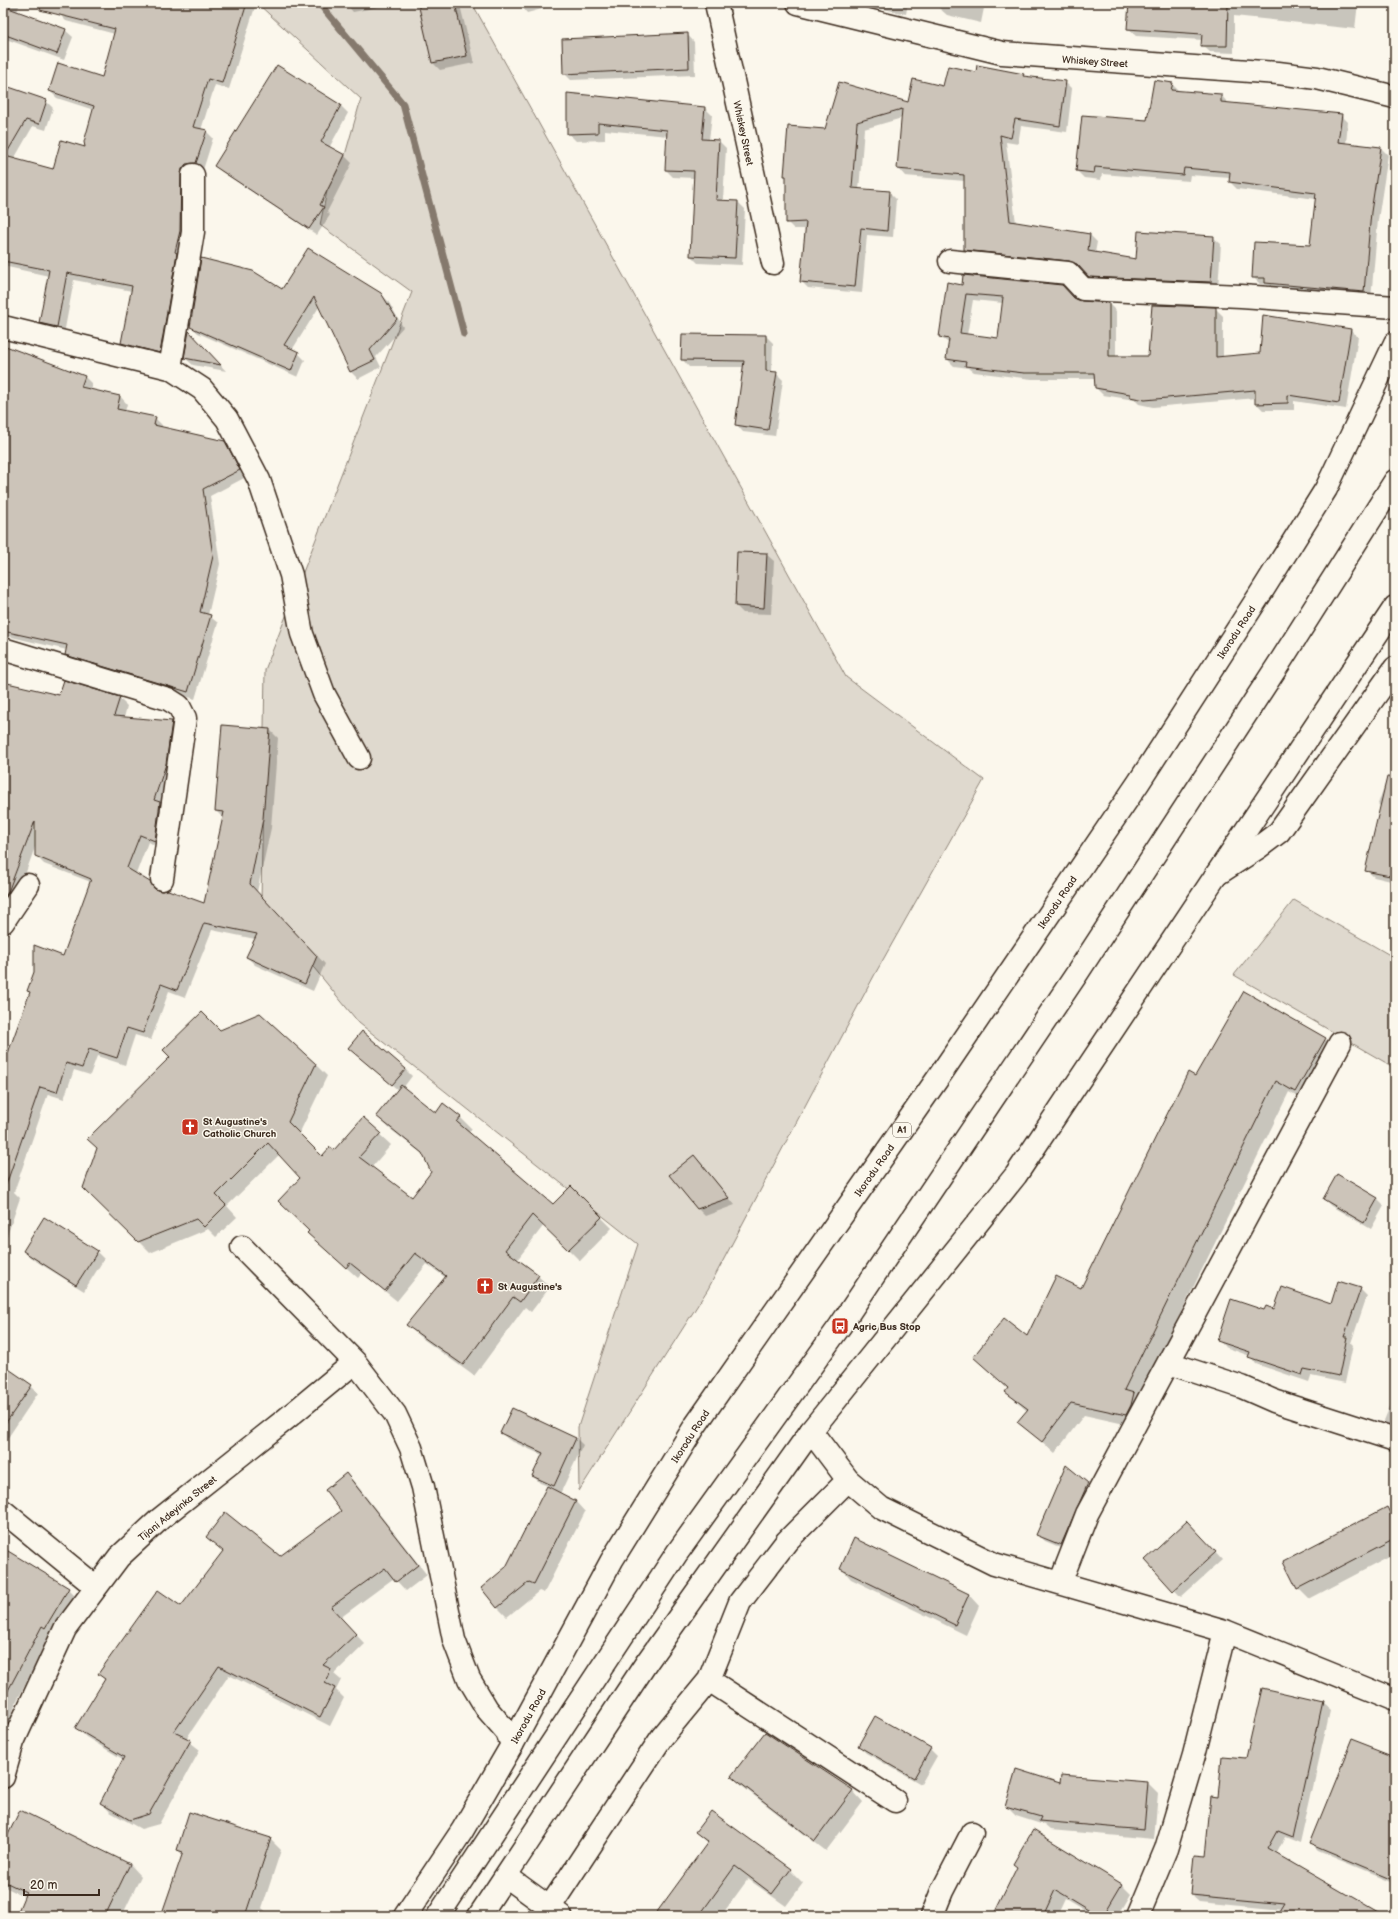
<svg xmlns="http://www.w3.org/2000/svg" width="1398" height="1919" font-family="'Balsamiq Sans',sans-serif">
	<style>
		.green { fill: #dfd9ce; stroke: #8d8276 }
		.shadow { fill: #0003; fill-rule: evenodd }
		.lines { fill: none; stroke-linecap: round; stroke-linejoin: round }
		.stream { stroke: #85796d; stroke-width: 7 }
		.building { fill: #ccc4b9; stroke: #3b2a1e; fill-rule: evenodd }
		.minor-casing { stroke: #3b2a1e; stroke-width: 25 }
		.highway-casing { stroke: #3b2a1e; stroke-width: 25 }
		.minor { stroke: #fbf7ec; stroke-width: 22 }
		.highway { stroke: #fbf7ec; stroke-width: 22 }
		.labels { text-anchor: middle; stroke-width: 3; stroke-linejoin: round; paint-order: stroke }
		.shield { fill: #fbf7ec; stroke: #75685c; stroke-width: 1 }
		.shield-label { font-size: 9px; font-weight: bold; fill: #3b2a1e }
		.street-label { font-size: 10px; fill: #3b2a1e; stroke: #fbf7ec }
		.poi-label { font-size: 10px; font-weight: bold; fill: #3b2a1e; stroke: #fbf7ec; text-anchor: start }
	</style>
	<rect width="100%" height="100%" fill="#fbf7ec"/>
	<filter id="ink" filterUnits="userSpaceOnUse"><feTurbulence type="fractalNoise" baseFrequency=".025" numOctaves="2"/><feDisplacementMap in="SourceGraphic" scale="8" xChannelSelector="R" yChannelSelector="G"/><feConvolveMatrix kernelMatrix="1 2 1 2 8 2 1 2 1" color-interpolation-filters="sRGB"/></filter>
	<g filter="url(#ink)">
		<!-- green -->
		<path class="green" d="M257,3h215l374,674 138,103 -109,194 -167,315 -129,202 -1,-64 60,-183 -279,-221 -98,-120 4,-233 147,-378 -92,-67 7,-34 18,-36 16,-56z
			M1294,900l101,58v110l-161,-93z"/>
		<!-- shadow -->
		<path class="shadow" d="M3,3h17l-3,9 48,18 8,7 -9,23 -61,-22z
			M62,3l194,1 -27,85 -14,-4 -14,45 5,1 7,7 -10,32 -9,1 -7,68 -20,120 -38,-9 -7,-7 10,-52 -58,-11 -10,54 -17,-4 -7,-7 9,-47 -46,-10v-180l43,15 7,7 -7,22 -13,-4 -19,33 39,11 33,-21 8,-39 -37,-12 -7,-7 52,-13 13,-44 -49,-13 -7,-7z
			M345,3h54l-46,9z
			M430,3h29l1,2 14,58 -34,7 -7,-7 -13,-58z
			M519,3h45l-37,10z
			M867,3h41l-2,11 -36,-8z
			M941,3h44l-4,20 -34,-8 -8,-7z
			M1130,3h228l-3,26 -121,-13v37l-24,-1 -8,-7 1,-5 -67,-4 -8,-7z
			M687,34l7,8 1,33 -124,5 -7,-7z
			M277,66l64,40 7,7 -19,35 16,8 7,7 -25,49 3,3 -13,20 -95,-63 -7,-7z
			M976,73l47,2 2,2 40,5 7,7 -5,43 -46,-6 -3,18 -12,-2 10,81 74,12 7,7 -2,11 42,7 76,-23 8,7 -3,45 -121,-6 -12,-12 -8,-4 -104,-10 -8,-8v-68l-60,-5 -7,-8 4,-50 -38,11 -5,61 30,2 7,7 -3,38 -26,-2 -5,58 -54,-5 -7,-7 5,-52h-12l-7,-7v-44l-2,-2 41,-46 83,-27z
			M1172,84l7,7 42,4 7,8 113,12 7,7 -2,22 35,4 7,7 -10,65 -7,79 -98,-10 -4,-4 -9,-1 -7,-7 58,-31 5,-47 -79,-10 -7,-7v-4l-40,-3 -1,6 -87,-7 -1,6 -17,-2 -7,-7 71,-50z
			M568,94l137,14 7,7 -3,25 10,1 7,7 -3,53 15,1 7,7 -3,56 -44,-2 -7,-7 3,-78 -21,-1 -7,-7 2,-34 -63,-6v10l-29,1 -8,-8z
			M948,284l126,15 8,3 27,2 7,7v46h33l66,-49 8,8v41l38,-3 90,-24 7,7 -12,72 -52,-8v9h-31l-7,-7v-5l-103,9 -14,-3 -4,-4 -32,-5 -7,-7 -1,-9h-63l-58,-7 -5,-4 -15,-2 -7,-7 3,-15 -10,-7zM973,300l30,3 -4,36 -32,-4z
			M283,291l98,3 7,7 15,26 -27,30 5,10 -23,12 -7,-7 -32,-65 -27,43 6,3 7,7 -7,17 -100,-44 -7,-7z
			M766,336l7,7 -1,30h4l7,7 -8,56 -32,-4 -7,-8 9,-57h-56l-7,-8z
			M196,339l30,32 -33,-6 -8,-7z
			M3,346l82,31 7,7 -2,6 30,6 7,8 -2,8 30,6 7,7v3l62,14 7,8 15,27 -36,19 10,68 -12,51 10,8 -23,76 -122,-38 -7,-7 1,-4 -64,-15z
			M766,554l8,7 -3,53 -28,-1 -7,-7z
			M3,683l57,13 59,2 8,8 -3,12 48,4 7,8 -17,118 -14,-6 -12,32 13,8 9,9 47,13 18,-86 -7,-7 54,-81 8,8 -7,90 -14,64 68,72 -12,27 -58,-26 -8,-8 8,-18 -43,-9 -27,67 -16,-6 -18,49 -16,-5 -10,30 -28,-9 -7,19 -16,-5 -10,29 -16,-5 -34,98 6,6 -14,41 -3,-1v-185l6,2 22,-61 -3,-3 36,-34 27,-75 -47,-18 -8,-8 -1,-9 -19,53 -13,17z
			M1388,776l7,2v104l-21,-5 -8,-7 15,-63 -3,-3z
			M220,1031l95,33 12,12 -28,58 23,23 12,-6 29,-32 28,26 -20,23 41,30 20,-26 -7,-16 -36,-28 -12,-12 21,-26 -49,-42 56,21 7,7 -9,12 34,26 23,3 12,12 -4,4 85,72 18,-18 41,41 -32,33 -36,-36 -27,35 21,16 12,11 -19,25 -6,-5 -51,69 -55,-40 -11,-11 38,-47 -19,-14 -30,37 -35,-28 -4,5 -38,-34 -18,-66 -22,-24 -53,52 10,11 -21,20 -8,-8 -58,24 -66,-66z
			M1325,1039l13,12 -31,52 -18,-11 -150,306 -1,29 -54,-12 -29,38 -36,-31 8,-11 -21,-19 2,-3 -21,-20 41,-31 53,-48 115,-213z
			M694,1156l7,7 34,42 -30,11 -7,-7z
			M1324,1199h53l7,7 -13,23 -40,-23z
			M24,1251l73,1 7,7 -20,32 -53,-33z
			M1360,1289l7,7 -16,47 2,2 -8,38 -34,-7 -2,6 -53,-18 -6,-8 -25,-9 -7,-7 47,-29 66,-6z
			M3,1374l28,12 7,7 -35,52z
			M1391,1404l4,2v25l-5,-1 -7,-7z
			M501,1433l75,5 7,7 -23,49 16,8 9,10 -41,81 -5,-2 -32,26 -10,-10 10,-39 41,-82 -8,-3 -7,-7 9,-21 -33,-15z
			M346,1474l10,10 71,91 -21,16 -12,-13 -54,40 25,26 -31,30 7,6 -5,10 8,8 -14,28 -101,-51 -43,64 14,11 -41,74 -18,5 -31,-17 -9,-10 23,-42 -38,-23 -9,-9 28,-48 -6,-6 82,-67 43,-55 -17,-15 73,20 62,-46z
			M1087,1484l7,7 -25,60 -24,-10 -7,-7z
			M1387,1508l8,8v38l-86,45 -11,-11z
			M1194,1529l28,31 -41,37 -35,-37z
			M855,1540l114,55 10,11 -13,29 -115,-56 -10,-11z
			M3,1550l65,39 10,10 -26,36 -37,69 -8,27 -4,-1z
			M1322,1703l8,7 -30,133 -15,-6 -9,18 106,61h-103l3,-7 -83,-8 -8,-7 15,-37 13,-59 28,-39z
			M766,1733l87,58 10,11 -37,49 -83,-64 -11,-11z
			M859,1746l71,3 7,7 -16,28 -55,-31z
			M1395,1759v124l-77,-32 -7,-7z
			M1062,1776l86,7 10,10 -4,46 -104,-9 -6,-5 -28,-9 -10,-10 55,-21z
			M1034,1831l88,54 9,9 -13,22h-24l-29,-17 -8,17h-63l24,-48 -4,-4z
			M696,1832l94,38 13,13 -17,23 -38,-27 -27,37h-66l53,-72z
			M270,1839l11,11 -19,58 9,8h-109l21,-61 -5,-5z
			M3,1847l127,17 11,12 -19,40h-105l8,-19 -22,-11z
			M623,1912l5,4h-8z
			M959,1912l7,4h-10z"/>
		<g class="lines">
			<!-- stream -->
			<path class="stream" d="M319,3l84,101 61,230"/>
		</g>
		<!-- building -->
		<path class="building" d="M41,3h206l-25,80 -14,-4 -15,48 14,3 -11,33 -10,1 -4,5 -1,6 -1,56 -5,21 2,1 -17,100 -39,-10 11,-57 -65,-13 -10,54 -18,-4 10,-53 -46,-9v-176l44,15 -8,24 -13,-4 -21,36 48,13 8,-29 24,7 -1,-5 10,-36 -45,-15 9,-28 44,14 13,-48 -75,-19z
			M418,3h37l12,53 -35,7z
			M1129,3h99l-1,43h-26l1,-12 -75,-5z
			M3,6l63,23 -9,25 -54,-20z
			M688,33l1,35 -126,6 -1,-35z
			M277,65l64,40 -20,37 24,13 -25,50 4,2 -15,22 -95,-63z
			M977,65l47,9 -1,2 43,5 -6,45 -45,-7 -4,19 -11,-3 10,86 80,13 -2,17 48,8 2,-28 76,5 -3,46 -122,-5 -12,-13 -8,-3 -105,-11v-75l-67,-6 5,-60 -45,13 -5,66 38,3 -3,40 -26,-3 -6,59 -55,-5 6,-60 -20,1v-47h-2l4,-50 37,3 14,-47 69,20 5,-23 30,7 5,-20 28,6z
			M1154,80l19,3 -2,7 50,4v8l121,12 -4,28 43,5 -10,65 -7,80 -99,-9v-5h-13l2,-36 56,3 6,-52 -87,-11 1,-10 -46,-4 -1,7 -88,-8 -1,6 -18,-2 6,-56 65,5z
			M567,93l138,14 -3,32 17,1 -3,60 22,1 -3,57 -45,-2 4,-85 -29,-1 2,-40 -69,-7v10l-31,1z
			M308,248l73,45 16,26 -27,31 5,10 -25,12 -36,-75 -30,48 15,7 -8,19 -101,-44 11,-69 52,13 29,18z
			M963,275l99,10 12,13 8,3 27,2v53h39l4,-51 64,2v50l44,-4 3,-38 88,14 -12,74 -51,-8v8l-33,1v-14l-110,10 -15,-3v-3l-35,-6 -1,-15h-70l-59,-7 1,-4 -20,-3 3,-20 -10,-2 8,-55 15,3zM966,294l37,3 -5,41 -38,-5z
			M189,331l32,34 -37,-7z
			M682,334l84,1v36l11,1 -9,58 -33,-5 9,-64 -63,-1z
			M3,345l82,31 -4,11 39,9 -3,13 39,8 -2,8 71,16 15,29 -37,19 10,67 -13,56 11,3 -23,77 -123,-37 2,-10 -64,-14z
			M737,552l30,1 -3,55 -29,-2z
			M64,680l56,17 -6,19 58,5 -6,43 -12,36 6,2 -5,39 -15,-6 -13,33 23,14 5,7 6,2 7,-1 36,13 20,-91 -9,-1 7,-86 48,4 -7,90 -13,65 67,72 -12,28 -59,-27 11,-23 -53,-11 -27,67 -16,-6 -18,49 -16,-5 -10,30 -28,-9 -7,19 -16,-5 -9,29 -17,-5 -34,98h-3v-133l5,1 22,-61 -3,-1 7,-19v-27l29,11 28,-77 -56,-23v-35l-27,71 -5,8v-218l56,13z
			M1387,777l8,1v99l-30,-6z
			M1244,991l82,47 -31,54 -19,-11 -152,309 10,3 -3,12 -5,10 -55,-12 -29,39 -25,-20 11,-13 -23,-17 3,-4 -35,-31 31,-39 23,18 29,-60 25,12 107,-216 7,4z
			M202,1012l18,18 40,-17 56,51 -28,58 34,34 8,-9 4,3 29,-33 18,16 -22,24 53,40 19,-25 -9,-19 -46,-37 25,-31 35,28 7,-10 18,14 -4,5 96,82 18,-18 31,31 -34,33 -36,-35 -27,35 34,25 -19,27 -7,-5 -50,68 -57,-40 40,-49 -31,-23 -30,38 -35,-28 -4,5 -39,-35 2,-2 -31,-30 22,-23 -32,-35 -52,52 10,10 -22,22 -8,-8 -58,23 -55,-54 14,-40 -10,-9 83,-82 -7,-7z
			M362,1031l44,38 -14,16 -44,-37z
			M694,1155l35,43 -32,11 -28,-34z
			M1337,1174l41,24 -14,25 -41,-24z
			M44,1217l54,34 -22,34 -53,-34z
			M1338,1281l23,7 -17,49h3l-8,39 -35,-7 -2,6 -54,-18 2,-5 -33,-11 14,-42 33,11 2,-4 8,3 8,-22 49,17z
			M3,1365l29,20 -29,42z
			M512,1408l64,30 -22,48 -22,-10 11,-23 -43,-20z
			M1066,1465l22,18 -27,62 -25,-10z
			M346,1473l72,92 -22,17 -11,-14 -54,39 25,27 -33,31 8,4 -6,14 10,5 -15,29 -101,-51 -45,66 17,8 -42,74 -19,6 -30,-17 24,-46 -49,-29 30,-49 -7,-5 60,-84 23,16 42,-55 -17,-14 19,-25 55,44 61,-45 -16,-21z
			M547,1486l29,15 -42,83 -5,-2 -32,26 -16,-20 25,-21z
			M1387,1507l8,16v15l-98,51 -14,-28z
			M1187,1521l29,31 -43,39 -28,-31z
			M854,1538l115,56 -14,31 -115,-56z
			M3,1548l66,40 -24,40 -3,-2 -39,74z
			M1262,1688l61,14 -30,135 -15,-6 -10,18 116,67h-108l8,-13 -94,-9 4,-39 11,1 6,-60 7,1 4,-41 24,2z
			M875,1716l56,32 -17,30 -56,-32z
			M765,1732l88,58 -38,51 -84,-65z
			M1351,1741l44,17v122l-86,-36z
			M1016,1769l44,14 1,-8 87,7 -4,48 -105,-9 2,-4 -36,-10z
			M20,1810l110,54 -25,52h-89l10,-24 -23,-11v-36z
			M711,1811l80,58 -19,25 -37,-28 -36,50h-45l54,-74 -13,-10z
			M189,1812l82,26 -26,78h-84l22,-64 -6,-2z
			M1033,1830l89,54 -19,32h-5l-43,-26 -12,26h-50l24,-49 -4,-3z"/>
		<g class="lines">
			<!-- minor casing -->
			<g class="minor-casing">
				<path id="minor" d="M716,3l57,260
					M798,3l204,50 276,20 39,5 78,19
					M193,175v57l-23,136 32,21 25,30 32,61 32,95 11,59 22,60 35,64
					M950,261l118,12 15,16 158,7 154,11
					M3,327l167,41
					M3,649l165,50 11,7 6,12 -23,161
					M1216,875l43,-28 20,-15 116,-164
					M3,922l25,-37
					M242,1247l113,115 40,52 16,34 12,39 31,153 15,39 18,30 20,23 5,13
					M1169,1363l73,24 32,14 121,39
					M811,1431l37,49 33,28 113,56 231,67 170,69
					M3,1511l93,76
					M1060,1583l27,-69 253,-471
					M709,1680l186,121
					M3,1777l10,-35 52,-113 54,-72 41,-38 126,-100 69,-57
					M506,1876l55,40
					M438,1916l239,-363 163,-227 236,-351 206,-316 113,-178
					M544,1916l118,-179 47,-57 31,-78 47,-61 61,-61
					M932,1916l10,-25 30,-58
					M1138,1916l28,-67 28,-94 31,-124"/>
			</g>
			<!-- highway casing -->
			<g class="highway-casing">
				<path id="highway" d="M405,1916l57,-85 50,-86 100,-185 83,-134 243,-348 201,-296 120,-186 67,-107 69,-146
					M479,1916l168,-254 164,-231 205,-256 379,-568"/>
			</g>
			<!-- minor -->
			<use href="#minor" class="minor"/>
			<!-- highway -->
			<use href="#highway" class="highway"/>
		</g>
	</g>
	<!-- icons -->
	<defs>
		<g id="church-square" transform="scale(0.9)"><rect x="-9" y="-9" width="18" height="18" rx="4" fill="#c8321e" stroke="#fbf7ec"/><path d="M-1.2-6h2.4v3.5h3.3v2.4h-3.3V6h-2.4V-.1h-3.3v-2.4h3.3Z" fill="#fff"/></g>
		<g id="bus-square" transform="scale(0.9)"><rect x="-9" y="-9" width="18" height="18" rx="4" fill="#c8321e" stroke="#fbf7ec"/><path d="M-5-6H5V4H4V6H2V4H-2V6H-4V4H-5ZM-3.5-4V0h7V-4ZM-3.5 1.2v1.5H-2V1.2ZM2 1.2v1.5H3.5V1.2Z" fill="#fff"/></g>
	</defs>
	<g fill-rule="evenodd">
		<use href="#church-square" x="190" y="1127"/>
		<use href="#church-square" x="485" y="1286"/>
		<use href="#bus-square" x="840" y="1326"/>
	</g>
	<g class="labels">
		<!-- shield labels -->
		<rect class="shield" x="893" y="1123" width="18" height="14" rx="3"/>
		<g class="shield-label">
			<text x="902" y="1133">A1</text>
		</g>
		<!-- street labels -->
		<g class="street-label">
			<text transform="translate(1095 61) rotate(4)" y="4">Whiskey Street</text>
			<text transform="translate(744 133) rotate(78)" y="4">Whiskey Street</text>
			<text transform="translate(1236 632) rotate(-57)" y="4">Ikorodu Road</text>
			<text transform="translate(1057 902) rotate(-56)" y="4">Ikorodu Road</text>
			<text transform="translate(874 1170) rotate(-55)" y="4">Ikorodu Road</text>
			<text transform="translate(690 1436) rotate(-57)" y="4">Ikorodu Road</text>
			<text transform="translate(177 1508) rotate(-39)" y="4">Tijani Adeyinka Street</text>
			<text transform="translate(528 1716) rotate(-61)" y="4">Ikorodu Road</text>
		</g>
		<!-- poi labels -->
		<g class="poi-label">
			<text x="203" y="1125">St Augustine's<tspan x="203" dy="12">Catholic Church</tspan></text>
			<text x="498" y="1290">St Augustine's</text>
			<text x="853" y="1330">Agric Bus Stop</text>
		</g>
	</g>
	<!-- margin -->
	<rect width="1398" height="1919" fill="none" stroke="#fbf7ec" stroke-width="16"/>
	<rect x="8" y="8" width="1382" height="1903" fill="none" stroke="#3b2a1e" stroke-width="1.5" filter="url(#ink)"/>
	<!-- scale -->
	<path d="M24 1889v6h75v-6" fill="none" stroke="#3b2a1e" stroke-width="2"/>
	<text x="30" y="1889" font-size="12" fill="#3b2a1e" stroke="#fbf7ec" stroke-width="3" paint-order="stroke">20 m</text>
</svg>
